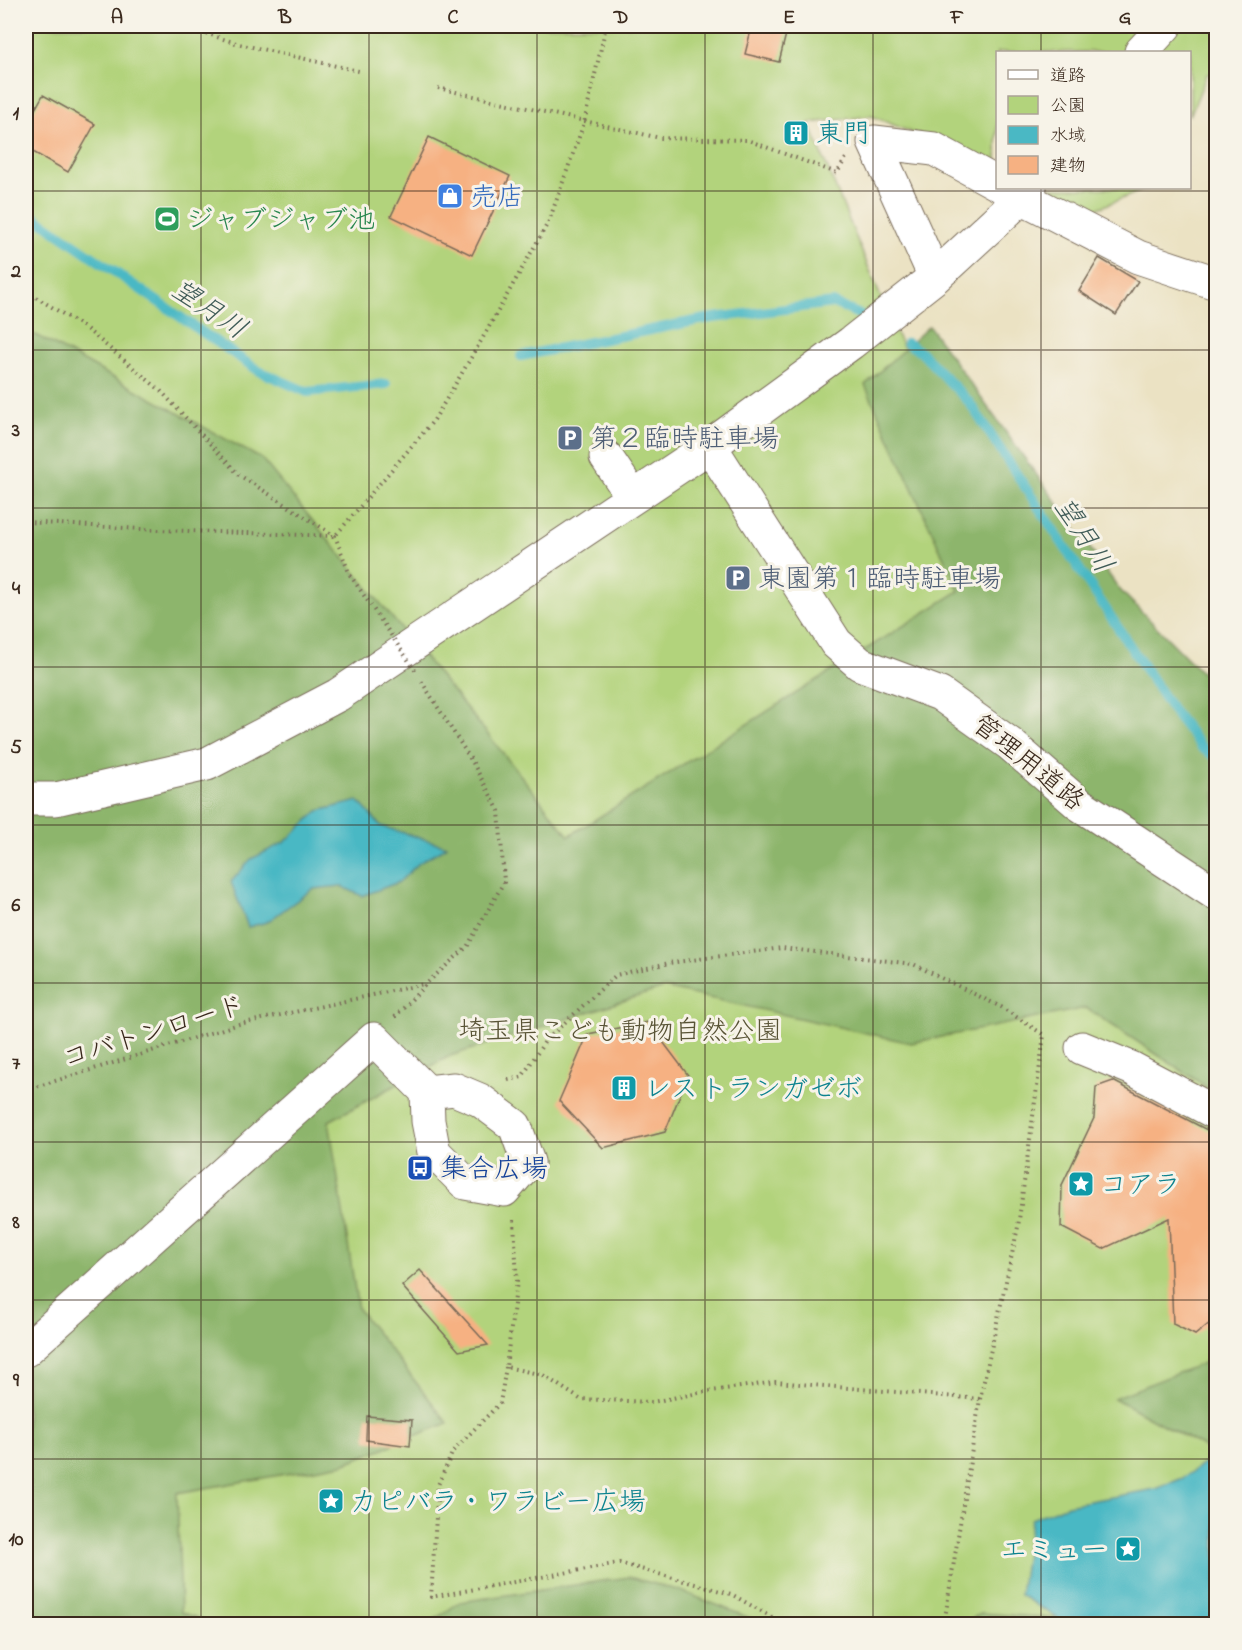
<svg xmlns="http://www.w3.org/2000/svg" width="1242" height="1650" font-family="'Indie Flower','Klee One',sans-serif">
	<style>
		.green { fill: #b2d37c; stroke: #767e4d; stroke-width: 1.5 }
		.forest { fill: #8db56c; stroke: #647045; stroke-width: 1.5 }
		.water { fill: #4ab8c4; stroke: #427171; stroke-width: 1.5 }
		.lines { fill: none; stroke-linecap: round; stroke-linejoin: round }
		.stream { stroke: #4ab8c4; stroke-width: 10 }
		.building { fill: #f6b182 }
		.minor-casing { stroke: #796a58; stroke-width: 35 }
		.path { stroke: #796a58; stroke-width: 4; stroke-dasharray: 1.5 4.5; stroke-linecap: butt }
		.minor { stroke: #fff; stroke-width: 33 }
		.path-bridge { stroke: #796a58; stroke-width: 4; stroke-dasharray: 1.5 4.5; stroke-linecap: butt }
		.grid { fill: none; stroke: #3b2a1e; stroke-width: 1.5; stroke-opacity: 0.55 }
		.labels { text-anchor: middle; stroke-width: 6; stroke-linejoin: round; paint-order: stroke }
		.culture-label { font-size: 27px; fill: #0d838f; stroke: #f7f3e8; text-anchor: start }
		.shop-label { font-size: 27px; fill: #366cbe; stroke: #f7f3e8; text-anchor: start }
		.leisure-label { font-size: 27px; fill: #27864d; stroke: #f7f3e8; text-anchor: start }
		.service-label { font-size: 27px; fill: #4e5e75; stroke: #f7f3e8; text-anchor: start }
		.street-label { font-size: 27px; fill: #3b2a1e; stroke: #f7f3e8 }
		.park-label { font-size: 27px; fill: #595436; stroke: #f7f3e8 }
		.transit-label { font-size: 27px; fill: #164399; stroke: #f7f3e8; text-anchor: start }
		.water-label { font-size: 28px; font-style: italic; fill: #405c58; stroke: #f7f3e8 }
		.neatline { fill: none; stroke: #3b2a1e; stroke-width: 2 }
		.grid-label { font-size: 20px; text-anchor: middle; font-weight: bold; fill: #3b2a1e }
	</style>
	<rect width="100%" height="100%" fill="#f7f3e8"/>
	<filter id="ink" filterUnits="userSpaceOnUse"><feTurbulence type="fractalNoise" baseFrequency=".0167" numOctaves="2"/><feDisplacementMap in="SourceGraphic" scale="12" xChannelSelector="R" yChannelSelector="G"/><feConvolveMatrix kernelMatrix="1 2 1 2 8 2 1 2 1" color-interpolation-filters="sRGB"/></filter>
	<filter id="wash" filterUnits="userSpaceOnUse"><feTurbulence type="fractalNoise" baseFrequency=".008" numOctaves="4" result="noise"/><feDisplacementMap in="SourceGraphic" scale="24" xChannelSelector="R" yChannelSelector="G"/><feGaussianBlur stdDeviation="1.35" result="paint"/><feColorMatrix in="noise" values="0 0 0 0 0 0 0 0 0 0 0 0 0 0 0 0 0 1.4 0 .05"/><feComposite in="paint" operator="in"/></filter>
	<g filter="url(#wash)">
		<rect width="100%" height="100%" fill="#ebe2c3"/>
		<!-- green -->
		<path class="green" d="M26,26h1190v48h-9l-17,42v-64h-192l-1,118 -26,-13 -99,-41 -63,7 84,204 121,238 202,230v829h-1190z
			M1032,188h116l-64,26z"/>
		<!-- forest -->
		<path class="forest" d="M929,326l191,264 96,97v406l-130,-85 -175,35 -247,-55 -214,68 -121,65 29,188 90,114 -105,41 -166,29 4,119 32,12h-187v-1292l12,4 224,123 224,273 83,104 390,-245 -94,-206z
			M1216,1358v96l-102,-56z
			M629,1577l52,14 84,33h-337l32,-22z
			M980,1613l154,11h-169z"/>
		<!-- water -->
		<path class="water" d="M358,801l23,25 66,20 -28,17 -20,19 -37,14 -21,-10 -28,3 -46,33 -19,5 -17,-45 20,-23 34,-17 33,-31z
			M1216,1457v167h-149l-47,-29 11,-76 37,-14 87,-16 28,-11 28,-19z"/>
		<g class="lines">
			<!-- stream -->
			<path class="stream" d="M26,211l233,160 48,21 79,-8
				M907,343l14,9 48,50 202,306 31,40 14,9
				M521,356l184,-37 128,-16 32,14"/>
		</g>
		<g id="blocks">
			<!-- building -->
			<path class="building" d="M752,26h36l-9,36 -34,-8z
				M43,95l52,29 -27,48 -42,-24v-22z
				M429,137l81,39 -38,79 -81,-39z
				M1099,258l39,23 -22,34 -37,-24z
				M648,1022l40,53 -23,57 -62,16 -44,-47 29,-67z
				M1113,1081l94,49 9,2v186l-21,17 -22,-11 -4,-106 -66,31 -42,-22 1,-42 32,-67 2,-31z
				M420,1270l68,75 -29,6 -57,-65z
				M367,1416l45,4 -2,26 -44,-6z"/>
		</g>
	</g>
	<g filter="url(#ink)">
		<use href="#blocks" fill-opacity="0" stroke="#796a58" stroke-width="1.5"/>
		<g class="lines">
			<!-- minor casing -->
			<g class="minor-casing">
				<path id="minor" d="M1141,52l24,-26
					M1004,188l134,69 78,26
					M935,277l-61,-135 60,7 64,35
					M710,446l126,197 24,21 80,30 70,50 69,60 137,90
					M606,457l27,40
					M26,799h30l151,-35 131,-69 372,-249 141,-103 84,-66 87,-80 8,-9
					M1082,1048l49,20 85,45
					M26,1350l348,-311 53,53 1,29 6,31 31,31 39,7 24,-28 -13,-36 -35,-26 -26,-11 -27,3"/>
			</g>
			<!-- path -->
			<path class="path" d="M183,26l56,18 124,28
				M438,88l222,50 87,2 90,33 9,-15
				M26,291l58,36 76,63 79,85 96,61 15,39
				M26,522l132,8 177,6 99,-116 47,-79 68,-120 35,-98 22,-97
				M395,1017l32,-34 40,-36 37,-65 -5,-71 -26,-48 -53,-84
				M508,1080l14,-3 23,-36 71,-66 53,-12 113,-15 131,16 88,43 43,28 -26,192 -38,172 -36,225
				M26,1090l213,-66 185,-40
				M514,1220l3,61 -11,86 37,8 37,24 72,3 52,-10 72,-10 204,17
				M506,1367l-6,36 -47,48 -15,34 -7,112 188,-34 112,31 53,30"/>
			<!-- minor -->
			<use href="#minor" class="minor"/>
			<!-- path-bridge -->
			<path class="path-bridge" d="M350,575l67,98"/>
		</g>
	</g>
	<!-- grid -->
	<path class="grid" d="M201,26v1598M369,26v1598M537,26v1598M705,26v1598M873,26v1598M1041,26v26M1041,188v1436M26,191h1190M26,350h1190M26,508h1190M26,667h1190M26,825h1190M26,983h1190M26,1142h1190M26,1300h1190M26,1459h1190"/>
	<!-- icons -->
	<defs>
		<g id="building-square" transform="scale(1.35)"><rect x="-9" y="-9" width="18" height="18" rx="4" fill="#0f9aa8" stroke="#f7f3e8"/><path d="M-4-6H4V6H1V3H-1V6H-4ZM-2.5-4.3h1.7v1.8h-1.7ZM.8-4.3h1.7v1.8H.8ZM-2.5-1h1.7V.8h-1.7ZM.8-1h1.7V.8H.8Z" fill="#fff"/></g>
		<g id="shop-square" transform="scale(1.35)"><rect x="-9" y="-9" width="18" height="18" rx="4" fill="#3f7fe0" stroke="#f7f3e8"/><path d="M-5-2.5h2.3a2.7 3.5 0 0 1 5.4 0H5L5.5 6h-11ZM-1.5-2.5h3a1.5 2.3 0 0 0-3 0Z" fill="#fff"/></g>
		<g id="stadium-square" transform="scale(1.35)"><rect x="-9" y="-9" width="18" height="18" rx="4" fill="#2e9e5b" stroke="#f7f3e8"/><path d="M0-5a6.5 5 0 1 0 0 10a6.5 5 0 1 0 0-10ZM-3.5-1.8h7v3.6h-7Z" fill="#fff"/></g>
		<g id="parking-square" transform="scale(1.35)"><rect x="-9" y="-9" width="18" height="18" rx="4" fill="#5c6f8a" stroke="#f7f3e8"/><path d="M-3.5-5.5H1a3.5 3.5 0 0 1 0 7H-1V5.5H-3.5ZM-1-3.4V-.6H.8a1.4 1.4 0 0 0 0-2.8Z" fill="#fff"/></g>
		<g id="bus-square" transform="scale(1.35)"><rect x="-9" y="-9" width="18" height="18" rx="4" fill="#1a4fb4" stroke="#f7f3e8"/><path d="M-5-6H5V4H4V6H2V4H-2V6H-4V4H-5ZM-3.5-4V0h7V-4ZM-3.5 1.2v1.5H-2V1.2ZM2 1.2v1.5H3.5V1.2Z" fill="#fff"/></g>
		<g id="sight-square" transform="scale(1.35)"><rect x="-9" y="-9" width="18" height="18" rx="4" fill="#0f9aa8" stroke="#f7f3e8"/><path d="M0-6L1.8-2.2L6-1.7L2.9 1.2L3.7 5.4L0 3.3L-3.7 5.4L-2.9 1.2L-6-1.7L-1.8-2.2Z" fill="#fff"/></g>
	</defs>
	<g fill-rule="evenodd">
		<use href="#building-square" x="796" y="133"/>
		<use href="#shop-square" x="450" y="196"/>
		<use href="#stadium-square" x="167" y="219"/>
		<use href="#parking-square" x="570" y="438"/>
		<use href="#parking-square" x="738" y="578"/>
		<use href="#building-square" x="624" y="1088"/>
		<use href="#bus-square" x="420" y="1168"/>
		<use href="#sight-square" x="1081" y="1184"/>
		<use href="#sight-square" x="331" y="1501"/>
		<use href="#sight-square" x="1128" y="1549"/>
	</g>
	<g class="labels">
		<!-- culture labels -->
		<g class="culture-label">
			<text x="816" y="142">東門</text>
			<text x="644" y="1097">レストランガゼボ</text>
			<text x="1100" y="1193">コアラ</text>
			<text x="350" y="1510">カピバラ・ワラビー広場</text>
			<text x="1108" y="1558" text-anchor="end">エミュー</text>
		</g>
		<!-- shop labels -->
		<g class="shop-label">
			<text x="470" y="205">売店</text>
		</g>
		<!-- leisure labels -->
		<g class="leisure-label">
			<text x="186" y="228">ジャブジャブ池</text>
		</g>
		<!-- service labels -->
		<g class="service-label">
			<text x="590" y="447">第２臨時駐車場</text>
			<text x="758" y="587">東園第１臨時駐車場</text>
		</g>
		<!-- street labels -->
		<g class="street-label">
			<text transform="translate(1029 762) rotate(39)" y="9">管理用道路</text>
			<text transform="translate(153 1031) rotate(-17)" y="9">コバトンロード</text>
		</g>
		<!-- park labels -->
		<g class="park-label">
			<text x="620" y="1039">埼玉県こども動物自然公園</text>
		</g>
		<!-- transit labels -->
		<g class="transit-label">
			<text x="440" y="1177">集合広場</text>
		</g>
		<!-- water labels -->
		<g class="water-label">
			<text transform="translate(210 308) rotate(34)" y="10">望月川</text>
			<text transform="translate(1085 534) rotate(57)" y="10">望月川</text>
		</g>
	</g>
	<!-- margin -->
	<rect width="1242" height="1650" fill="none" stroke="#f7f3e8" stroke-width="66"/>
	<!-- legend -->
	<rect x="996" y="51" width="195" height="138" fill="#f7f3e8" stroke="#aca397" stroke-width="1.5"/>
	<rect x="1008" y="70" width="30" height="9" fill="#ffffff" stroke="#aca397" stroke-width="1.5"/>
	<text x="1050" y="81" font-size="18" fill="#3b2a1e">道路</text>
	<rect x="1008" y="96" width="30" height="18" fill="#b2d37c" stroke="#aca397" stroke-width="1.5"/>
	<text x="1050" y="111" font-size="18" fill="#3b2a1e">公園</text>
	<rect x="1008" y="126" width="30" height="18" fill="#4ab8c4" stroke="#aca397" stroke-width="1.5"/>
	<text x="1050" y="141" font-size="18" fill="#3b2a1e">水域</text>
	<rect x="1008" y="156" width="30" height="18" fill="#f6b182" stroke="#aca397" stroke-width="1.5"/>
	<text x="1050" y="171" font-size="18" fill="#3b2a1e">建物</text>
	<rect x="33" y="33" width="1176" height="1584" class="neatline"/>
	<g class="grid-label">
		<text x="117" y="23">A</text>
		<text x="285" y="23">B</text>
		<text x="453" y="23">C</text>
		<text x="621" y="23">D</text>
		<text x="789" y="23">E</text>
		<text x="957" y="23">F</text>
		<text x="1125" y="23">G</text>
		<text x="16" y="119">1</text>
		<text x="16" y="277">2</text>
		<text x="16" y="436">3</text>
		<text x="16" y="594">4</text>
		<text x="16" y="753">5</text>
		<text x="16" y="911">6</text>
		<text x="16" y="1069">7</text>
		<text x="16" y="1228">8</text>
		<text x="16" y="1386">9</text>
		<text x="16" y="1545">10</text>
	</g>
</svg>
